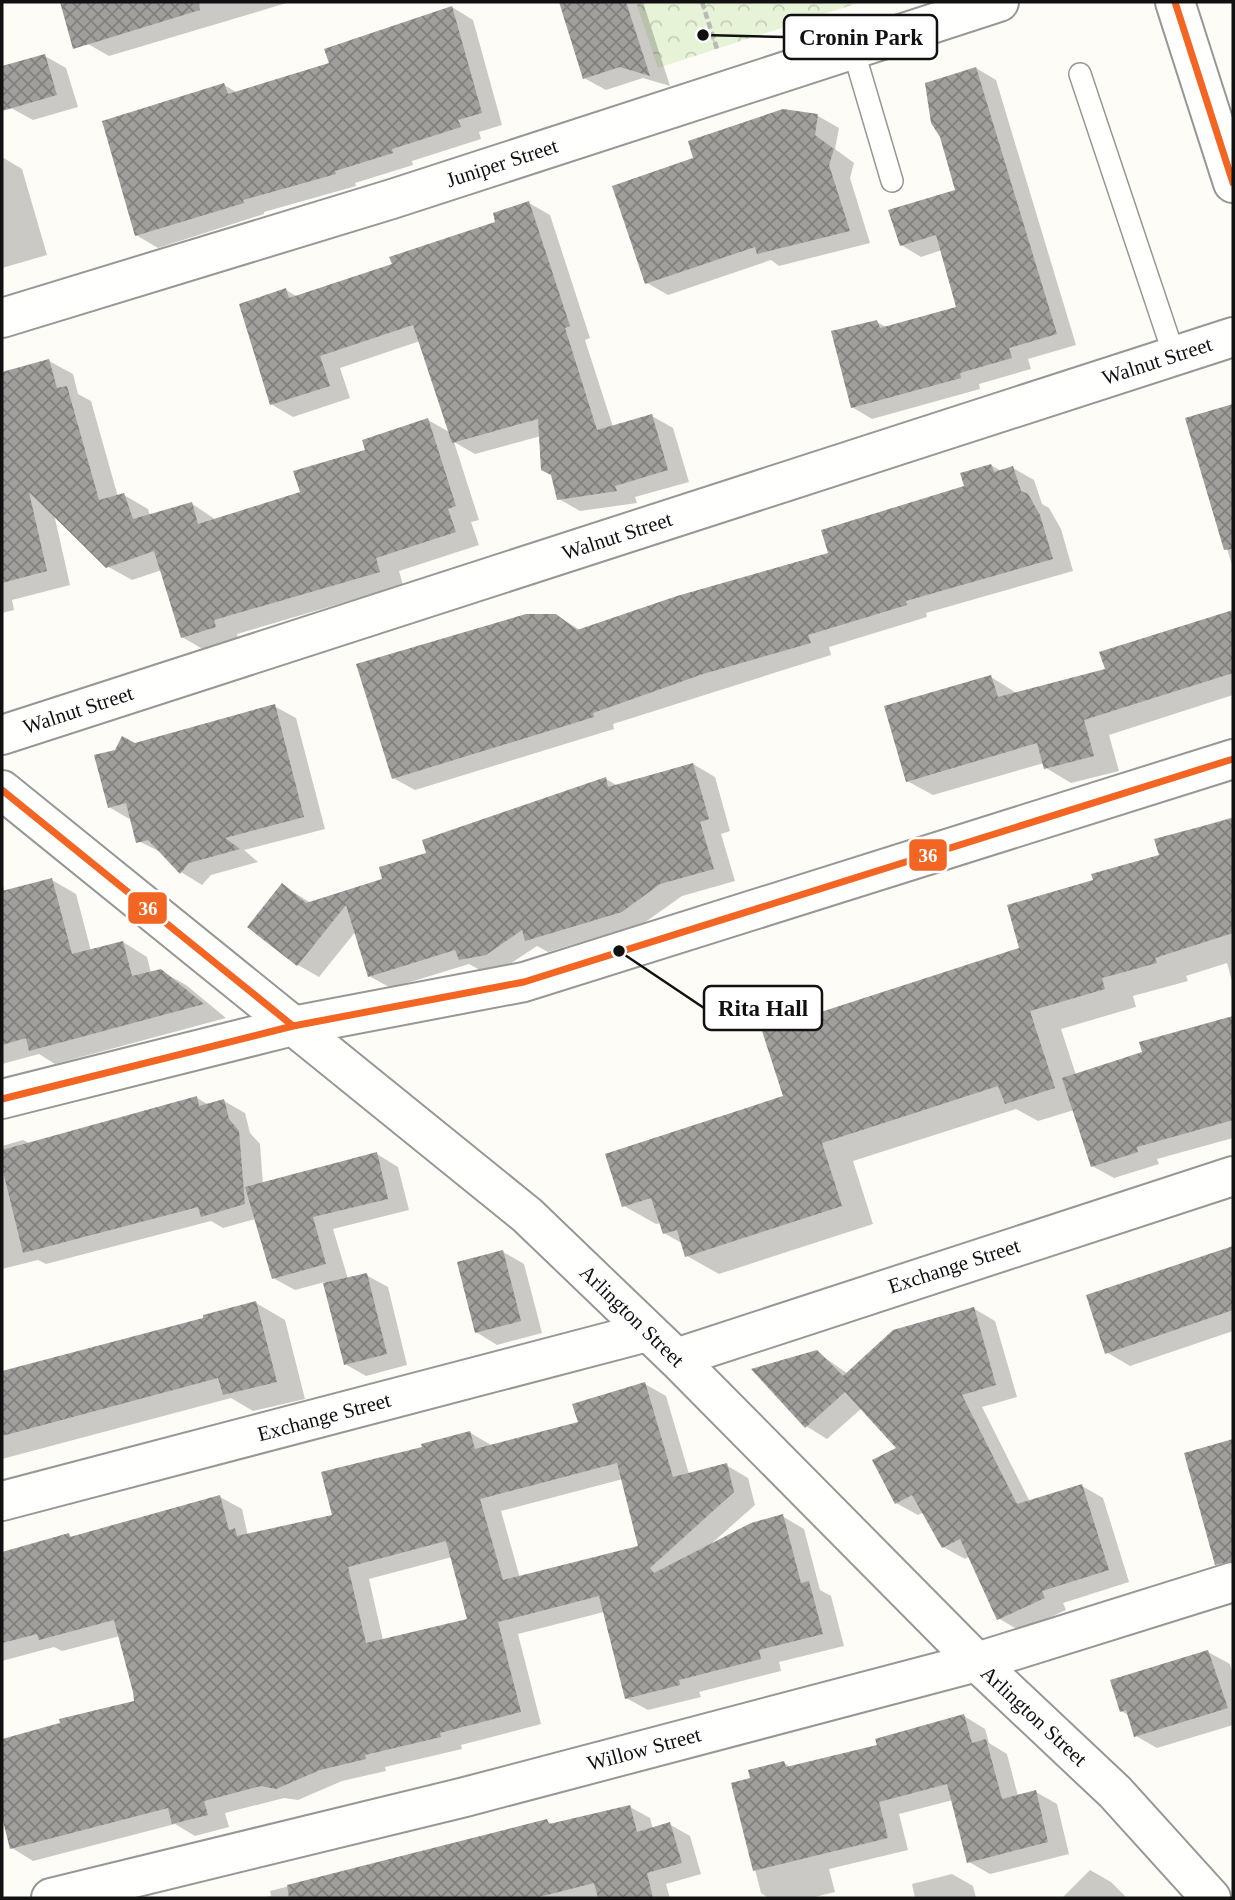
<svg xmlns="http://www.w3.org/2000/svg" width="1235" height="1900" font-family="Georgia,serif">
	<style>
		.park { fill: url(#park-crowns) }
		.shadow { fill: #0003; fill-rule: evenodd }
		.building { fill: url(#building-cross-hatch); fill-rule: evenodd }
		.lines { fill: none; stroke-linecap: round; stroke-linejoin: round }
		.service-casing { stroke: #979795; stroke-width: 24 }
		.minor-casing { stroke: #979795; stroke-width: 42 }
		.tertiary-casing { stroke: #979795; stroke-width: 42 }
		.path { stroke: #b9b9b8; stroke-width: 4.5; stroke-dasharray: 7 3.5; stroke-linecap: butt }
		.service { stroke: #fffffe; stroke-width: 21 }
		.minor { stroke: #fffffe; stroke-width: 38 }
		.tertiary { stroke: #fffffe; stroke-width: 38 }
		.bus-1-casing { stroke: #fff; stroke-width: 12 }
		.bus-1 { stroke: #f26522; stroke-width: 7 }
		.labels { text-anchor: middle; stroke-width: 7; stroke-linejoin: round; paint-order: stroke }
		.street-label { font-size: 21px; fill: #111; stroke: #fff }
		.leader { fill: none; stroke: #111; stroke-width: 2.5 }
		.callout-dot { fill: #111; stroke: #fff; stroke-width: 2.5 }
		.callout { fill: #fff; stroke: #111; stroke-width: 2.5 }
		.callout-label { font-size: 23px; text-anchor: middle; font-weight: bold; fill: #111 }
		.line-badge { stroke: #fff; stroke-width: 2.5 }
		.badge-label { font-size: 19px; text-anchor: middle; font-weight: bold; fill: #fff }
	</style>
	<defs>
		<pattern id="park-crowns" width="20" height="18" patternUnits="userSpaceOnUse" patternTransform="scale(1.75)"><rect width="20" height="18" fill="#e7f3d7"/><path d="M2 6a3 3 0 1 1 6 0M12 15a3 3 0 1 1 6 0" fill="none" stroke="#c5cfb8"/></pattern>
		<pattern id="building-cross-hatch" width="8" height="8" patternUnits="userSpaceOnUse" patternTransform="scale(1.75)"><rect width="8" height="8" fill="#a19f9c"/><path d="M0 0l8 8M0 8l8-8" fill="none" stroke="#82807e"/></pattern>
	</defs>
	<rect width="100%" height="100%" fill="#fdfcf7"/>
	<!-- park -->
	<path class="park" d="M636,2h225l-203,66z"/>
	<!-- shadow -->
	<path class="shadow" d="M64,2h226l-181,54 -21,-12z
		M561,2h82l27,84 -27,-8 -37,12 -22,-12z
		M452,7l21,13 29,105 -23,7 2,7 -69,22 1,4 -58,18 1,3 -92,26v2l-106,34 -22,-13 88,-150 14,8 93,-29z
		M45,56l21,12 12,39 -45,13 -22,-12 -9,-40z
		M976,68l20,12 80,265 -48,14 3,10 -52,15 1,5 -108,30 -20,-12 25,-85 11,6 70,-20 -16,-58 -21,7 -20,-12 57,-54 -16,-55z
		M818,116l21,12 -4,21 19,14 -4,15 20,65 -91,23 -8,-6 -103,35 -21,-12z
		M2,157l20,12 25,86 -45,13z
		M529,203l21,12 40,123 -5,2 28,87 39,-11 21,12 16,54 -54,15 2,6 -57,8 -21,-12 -18,-63 -66,18 -21,-12 25,78 -8,2 8,23 -80,26 4,14 -166,49 2,7 -33,10 -24,-14 -20,-67 -30,10 -25,-14 -53,-52 16,71 -58,15 2,10 -12,3v-239l47,-13 24,13 5,20 13,7 27,96 6,-2 24,14 2,7 41,-13 25,17 86,-27 66,-42 60,-31 23,13 -31,-92 -80,27 10,30 -57,19 -22,-13 15,-114 12,7 96,-32 104,-42z
		M1233,405v163l-46,-149z
		M991,465l10,6 12,-3 21,12 8,24 7,4 12,21 12,42 -147,42 1,4 -98,30 2,8 -218,69 1,5 -199,61 -22,-12 163,-163 24,15 250,-75 136,-68z
		M1233,612v83l-124,40 10,36 -48,12 -25,-15 -2,-5 -111,32 -26,-14 84,-104 27,17 89,-23 -6,-17z
		M274,706l22,12 29,111 -81,21 14,12 -47,13 -9,10 -21,-13 -18,-19 -25,-12 -7,-21 -22,-13 26,-62z
		M693,764l22,13 15,54 -9,3 14,47 -53,15 -38,27 -96,29 -11,-6 -30,20 -25,5 -13,-7 -78,24 -22,-12 -13,-45 -37,46 -21,-12 -16,-80 29,18 73,-23 45,-25 177,-76 12,7z
		M1233,817v168l-6,-22 -41,13 2,5 -55,15 3,11 -75,22 15,46 68,-22 -3,-10 92,-25v120l-76,21 2,5 -45,14 -22,-12 -18,-56 -36,11 -22,-12 -163,52 20,63 -154,50 -32,-18 -4,-12 -19,-11 -3,-10 -5,1 -32,-18 161,-109 236,-148 74,-68 66,-25 -5,-15z
		M52,880l24,14 15,57 32,-9 24,15 4,16 10,-2 25,14 40,33 -171,46 -16,-10 -37,10v-182l3,10z
		M197,1098l12,7 15,-4 21,12 5,20 10,11 3,41 114,-31 21,13 11,43 -76,19 15,50 18,-4 22,12 19,78 -41,11 -21,-12 -20,-82 -30,8 -22,-12 -18,-59 -32,9 -12,-7 -165,43 -8,-4 -36,9v-123l21,-6 8,4z
		M1233,1247v84l-103,35 -24,-14 -18,-56z
		M503,1252l21,12 18,69 -45,12 -21,-13z
		M256,1303l29,17 20,79 -52,12 -22,-13 -229,61v-86l204,-53z
		M973,1308l22,13 22,76 -35,10 48,95 52,-16 21,12 26,84 -66,21 3,7 -46,21 -22,-13 -28,-62 -5,3 -22,-12 -19,-35 -6,3 -22,-12 3,-54 -37,-41 -35,31 -21,-13 11,-74 31,22z
		M645,1384l21,12 23,78 37,-9 22,13 7,27 -44,39 71,-28 22,13 16,61 11,6 13,50 -65,16 2,9 -82,21 2,5 -53,13 -22,-12 -22,-86 -86,22 23,90 -80,21 1,4 -77,18 1,4 -44,10 -44,19 -14,-2 -59,15 4,14 -34,9 -20,-12 -142,37 -21,-13 -10,-38v-70l134,-38 -16,-66 -58,15 -8,-4 -52,14v-108l67,-18 4,3 147,-41 22,12 6,27 86,-19 90,-68 45,-17 22,13 89,-22zM623,1479l17,68 -120,31 -19,-67zM452,1557l17,64 -86,19 -14,-61z
		M1233,1441v112l-23,-14 -24,-84z
		M1208,1652l22,12 3,11v50l-76,23 -21,-12 -6,-20 -9,-5z
		M964,1716l21,13 4,14 18,11 11,42 18,-4 21,12 12,50 -79,20 -21,-12 -16,-62 -54,14 9,36 -79,19 6,23 -24,6h-42l-8,-5 -28,-109 19,-5 32,-16 8,5 87,-21z
		M630,1807l20,11 3,11 16,-5 21,12 11,38 -35,10 4,14h-409l10,-2 -1,-5 277,-70 7,4z
		M1090,1870l21,12 16,16h-65z
		M952,1874l21,12 3,12h-61l-3,-14z"/>
	<!-- building -->
	<path class="building" d="M60,2h139l1,8 -127,39z
		M559,2h67l24,74 -30,-9 -37,12z
		M452,6l30,107 -24,7 3,7 -69,22 1,4 -58,18 1,3 -93,26 1,3 -109,33 -33,-115 122,-38 4,11 101,-31 -5,-14z
		M45,54l12,41 -55,16v-45z
		M976,67l81,267 -48,14 3,10 -52,15 1,5 -110,30 -20,-77 46,-11 3,8 76,-21 -20,-72 -36,11 -12,-36 67,-20 -15,-53 -9,-14 -6,-40z
		M783,109l35,5 -3,21 19,14 -5,16 21,66 -93,23 -2,-7 -110,37 -33,-98 81,-28 -5,-17z
		M529,201l41,125 -5,2 32,102 55,-16 16,56 -53,16 2,5 -60,9 -6,-25 -10,-5 -3,-51 -86,24 -39,-118 -93,31 10,30 -60,19 -31,-101 47,-16 3,10 103,-34 -3,-7 106,-35 -2,-9z
		M49,359l8,29 10,-2 32,114 25,-7 9,26 59,-17 6,22 102,-32 -7,-21 72,-21 -3,-10 66,-22 28,88 -8,3 8,23 -80,26 4,14 -166,48 2,7 -35,11 -27,-87 -48,17 -77,-76 18,79 -45,12v-211z
		M1233,404v145l-9,1 -39,-132z
		M991,464l3,8 19,-6 8,25 7,3 12,21 13,44 -147,42 1,4 -99,30 3,8 -108,31 -110,39 1,4 -202,62 -36,-115 170,-50h30l21,16 100,-34 151,-43 -7,-23 143,-44 -4,-13z
		M1233,610v63l-149,47 10,36 -50,13 -7,-26 -131,39 -22,-76 107,-31 7,22 107,-28 -6,-17z
		M275,704l29,113 -79,21 15,11 -51,14 -9,11 -32,-34 -12,3 -10,-40 -18,5 -14,-53 21,-5 7,-14 13,7z
		M693,763l16,56 -9,3 14,47 -54,15 -38,28 -97,29 -3,-11 -36,25 -27,5 -4,-10 -87,27 -22,-72 -49,61 -50,-39 35,-44 24,20 76,-24 -3,-12 47,-14 -4,-13 184,-63 2,10z
		M1233,818v115l-78,25 2,5 -55,15 3,11 -75,22 25,77 -50,16 -7,-18 -176,57 20,63 -157,51 -8,-27 -14,4 -12,-36 -29,9 -17,-53 178,-58 -21,-65 257,-83 -12,-43 86,-25 -2,-6 68,-19 -5,-16z
		M52,878l20,76 51,-13 9,35 29,-7 43,35 -175,47 -3,-13 -24,7v-154z
		M1233,1016v104l-96,27 1,5 -47,15 -29,-89 80,-26 -3,-10z
		M197,1096l2,10 25,-7 5,20 10,12 6,73 -44,13 -3,-10 -175,46 -21,-86v-17z
		M377,1152l11,47 -75,18 13,47 -54,15 -27,-92z
		M1233,1246v64l-128,44 -19,-59z
		M503,1250l18,71 -46,12 -18,-71z
		M367,1273l20,81 -43,11 -21,-82z
		M256,1301l21,81 -54,13 -5,-17 -216,58v-65l201,-53v-3z
		M974,1307l22,78 -34,10 55,109 65,-20 27,86 -67,21 3,7 -48,22 -37,-81 -18,9 -30,-53 -17,9 -23,-44 24,-12 -51,-56 -40,36 -54,-59 66,-19 26,26 50,-46z
		M645,1382l28,95 54,-14 7,29 -84,76 4,5 97,-50 32,-9 18,69 8,-2 14,53 -64,16 2,9 -82,21 1,5 -55,14 -26,-103 -101,26 23,90 -81,21 1,4 -76,18 1,4 -46,11 -44,19 -15,-3 -57,15 4,14 -36,9 -4,-16 -158,41 -8,-32v-78l58,-16 -1,-4 75,-18 -1,-9 -19,-72 -75,20 -2,-6 -35,9v-91l67,-19 1,4 150,-42 9,35 6,-2 2,8 95,-21 -11,-43 101,-25 -1,-3 49,-13 5,18 103,-27 -6,-18zM617,1463l21,83 -135,34 -23,-81zM446,1541l21,78 -101,24 -18,-76z
		M1233,1439v122l-18,4 -31,-112z
		M1208,1650l20,58 -94,29 -8,-27 -6,2 -10,-32z
		M964,1714l8,29 14,-4 16,60 34,-9 12,52 -81,21 -20,-79 -68,18 9,36 -135,33 -22,-88 19,-5 -2,-8 36,-9 2,6 91,-22 -2,-6z
		M630,1805l7,27 33,-10 12,41 -35,10 6,25h-55l-4,-15 -59,15h-246l-2,-13 260,-66 2,5z"/>
	<g class="lines">
		<!-- service casing -->
		<g class="service-casing">
			<path id="service" d="M853,49l39,132
				M1080,74l94,281"/>
		</g>
		<!-- minor casing -->
		<g class="minor-casing">
			<path id="minor" d="M1175,2l58,181
				M2,318l390,-119 607,-197
				M2,735l1231,-398
				M676,1358l557,-182
				M2,1501l645,-169
				M51,1898l414,-101 512,-135 256,-80"/>
		</g>
		<!-- tertiary casing -->
		<g class="tertiary-casing">
			<path id="tertiary" d="M2,790l525,425 149,143 301,304 138,130 96,106
				M2,1099l291,-73 231,-44 709,-223"/>
		</g>
		<!-- path -->
		<path class="path" d="M702,2l16,50"/>
		<!-- service -->
		<use href="#service" class="service"/>
		<!-- minor -->
		<use href="#minor" class="minor"/>
		<!-- tertiary -->
		<use href="#tertiary" class="tertiary"/>
		<!-- bus-1 casing -->
		<g class="bus-1-casing">
			<path id="bus-1" d="M1175,2l58,181
				M2,790l291,236
				M2,1099l291,-73 231,-44 709,-223"/>
		</g>
		<!-- bus-1 -->
		<use href="#bus-1" class="bus-1"/>
	</g>
	<g class="labels">
		<!-- street labels -->
		<g class="street-label">
			<text transform="translate(502 163) rotate(-18)" y="7">Juniper Street</text>
			<text transform="translate(1157 361) rotate(-18)" y="7">Walnut Street</text>
			<text transform="translate(617 536) rotate(-18)" y="7">Walnut Street</text>
			<text transform="translate(78 710) rotate(-18)" y="7">Walnut Street</text>
			<text transform="translate(954 1266) rotate(-18)" y="7">Exchange Street</text>
			<text transform="translate(632 1316) rotate(44)" y="7">Arlington Street</text>
			<text transform="translate(324 1417) rotate(-15)" y="7">Exchange Street</text>
			<text transform="translate(1034 1716) rotate(43)" y="7">Arlington Street</text>
			<text transform="translate(644 1749) rotate(-15)" y="7">Willow Street</text>
		</g>
	</g>
	<!-- callouts -->
	<path class="leader" d="M703 35L784 37M619 951L704 1008"/>
	<g class="callout-dot">
		<circle cx="703" cy="35" r="7"/>
		<circle cx="619" cy="951" r="7"/>
	</g>
	<g class="callout">
		<rect x="784" y="15" width="153" height="44" rx="7"/>
		<rect x="704" y="986" width="118" height="44" rx="7"/>
	</g>
	<g class="callout-label">
		<text x="861" y="45">Cronin Park</text>
		<text x="763" y="1016">Rita Hall</text>
	</g>
	<g class="line-badge">
		<rect x="908" y="838" width="40" height="34" rx="7" fill="#f26522"/>
		<rect x="127" y="891" width="41" height="34" rx="7" fill="#f26522"/>
	</g>
	<g class="badge-label">
		<text x="928" y="862">36</text>
		<text x="148" y="915">36</text>
	</g>
	<!-- border -->
	<rect width="1235" height="1900" fill="none" stroke="#111111" stroke-width="7"/>
</svg>
